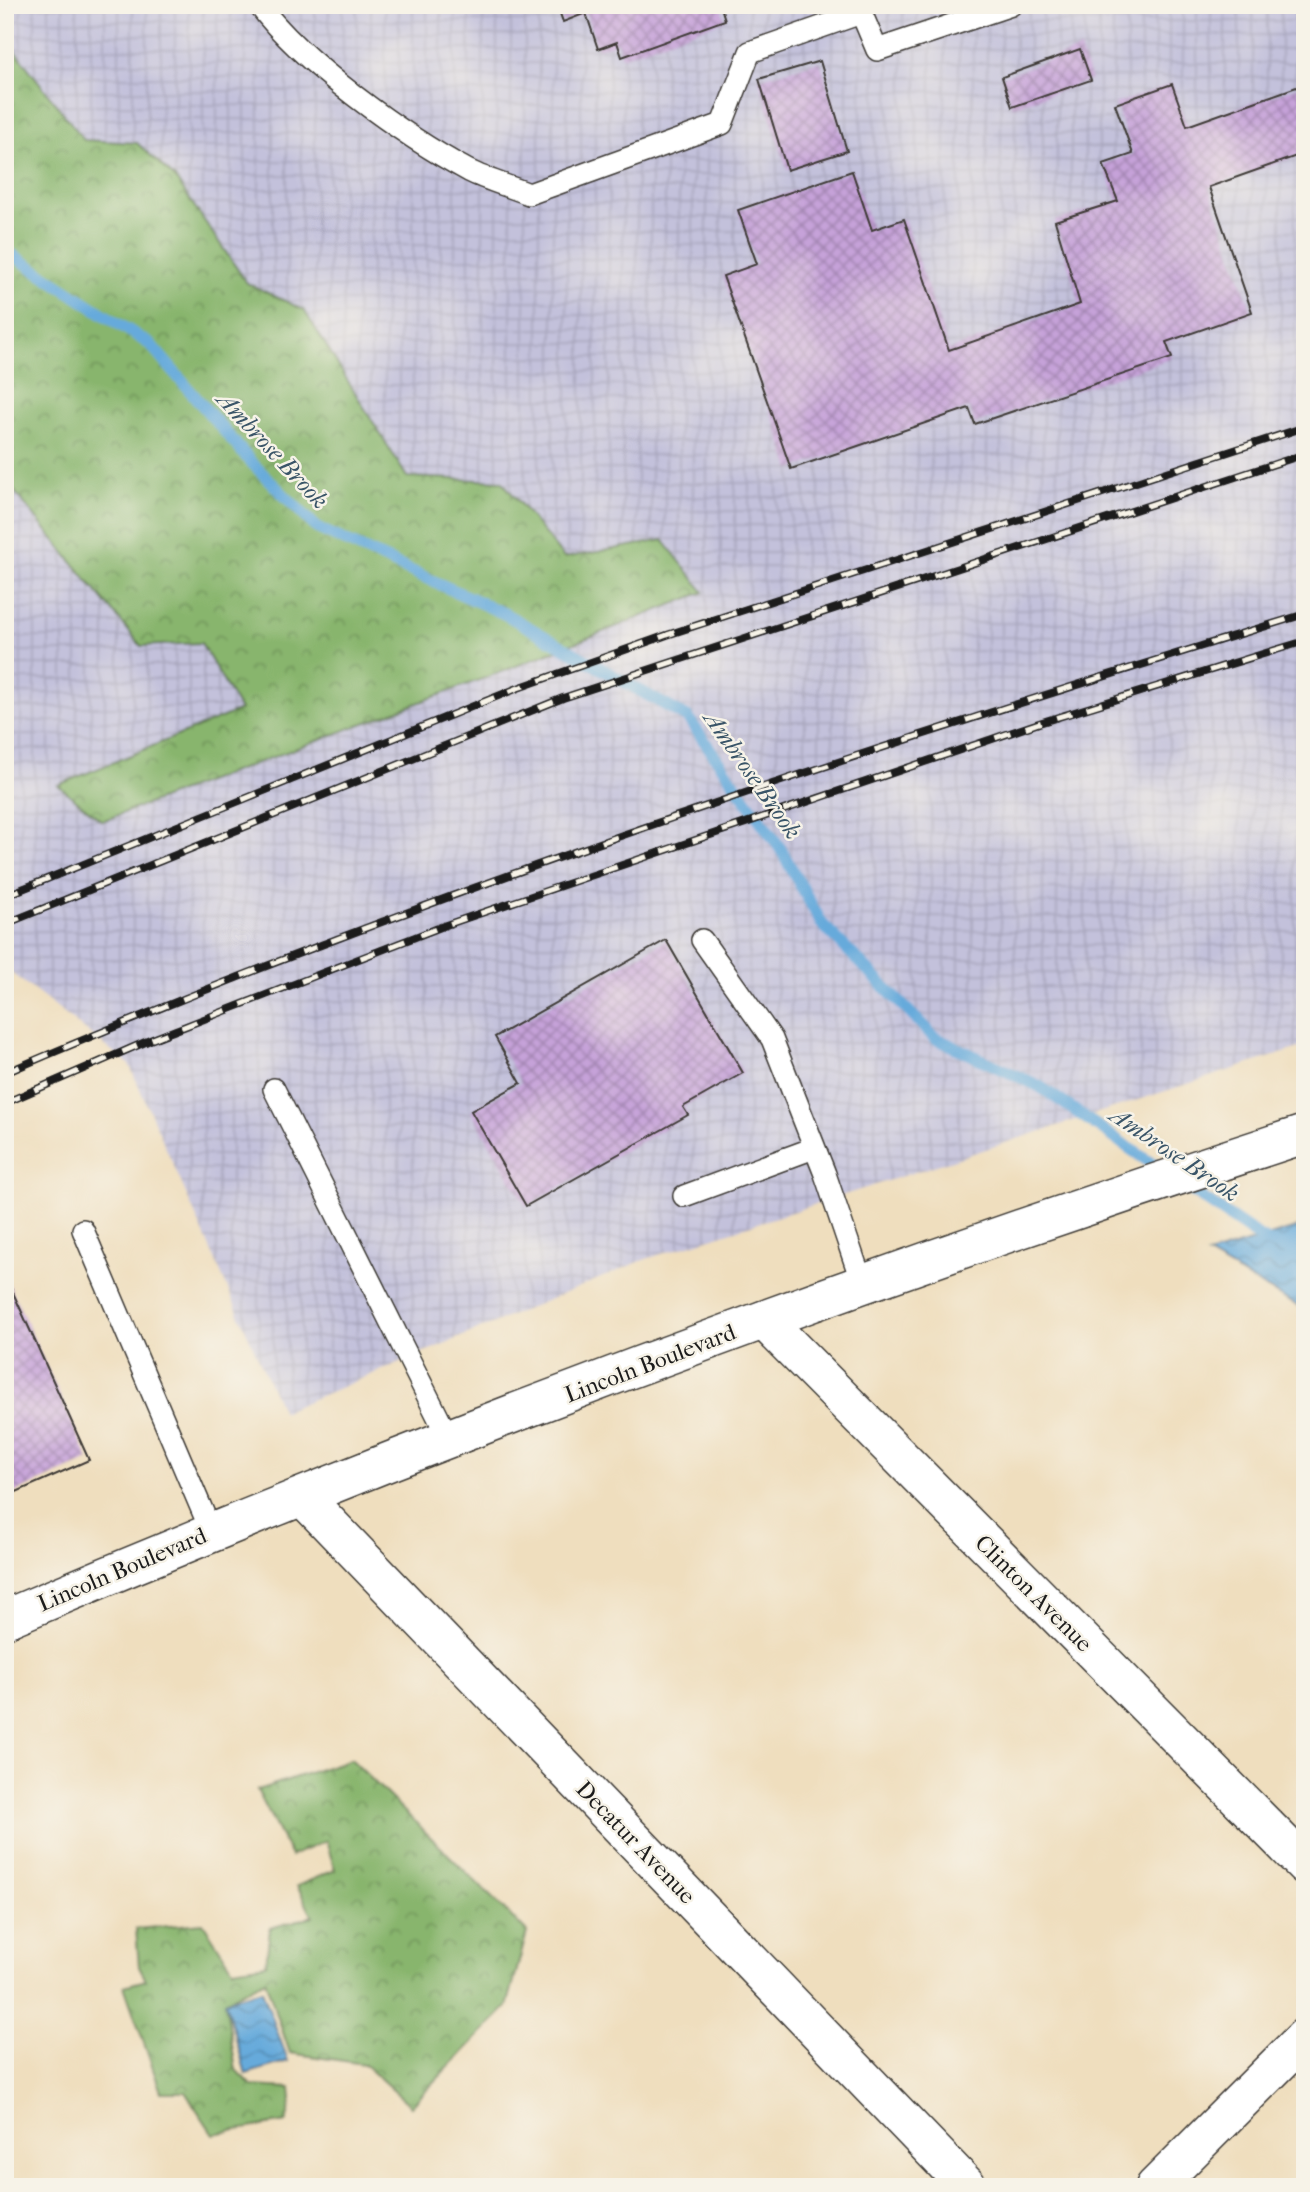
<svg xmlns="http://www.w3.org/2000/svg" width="1310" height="2192" font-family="'IM FELL French Canon',serif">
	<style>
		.industrial { fill: url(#industrial-grid) }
		.forest { fill: url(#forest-crowns); stroke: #526844; stroke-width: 2 }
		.water { fill: url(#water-waves); stroke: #41637c; stroke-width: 2 }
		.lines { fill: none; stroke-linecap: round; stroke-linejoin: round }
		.stream { stroke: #66aadb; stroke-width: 12 }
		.building { fill: url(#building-cross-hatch) }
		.service-casing { stroke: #3c3934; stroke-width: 24 }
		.minor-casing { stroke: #3c3934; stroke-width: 41 }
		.secondary-casing { stroke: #3c3934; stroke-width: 41 }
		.service { stroke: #fff; stroke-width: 21 }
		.minor { stroke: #fff; stroke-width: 38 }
		.secondary { stroke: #fff; stroke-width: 38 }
		.rail-casing { stroke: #1c1c1c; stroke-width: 8 }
		.rail { stroke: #f7f3e8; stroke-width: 5; stroke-dasharray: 16; stroke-linecap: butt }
		.labels { text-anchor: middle; stroke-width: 5; stroke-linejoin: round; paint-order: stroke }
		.street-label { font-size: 23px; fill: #1c1c1c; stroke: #f7f3e8 }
		.water-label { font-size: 24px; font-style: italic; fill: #3a5568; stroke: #f7f3e8 }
	</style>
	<defs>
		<pattern id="industrial-grid" width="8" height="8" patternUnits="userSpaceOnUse" patternTransform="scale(1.75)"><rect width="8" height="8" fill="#c3c1db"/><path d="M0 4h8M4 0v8" fill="none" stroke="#a7a5bb"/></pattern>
		<pattern id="forest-crowns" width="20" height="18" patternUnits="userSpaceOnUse" patternTransform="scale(1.75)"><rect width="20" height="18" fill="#88b56d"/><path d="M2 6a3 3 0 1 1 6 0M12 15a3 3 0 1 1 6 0" fill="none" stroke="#6e9259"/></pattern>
		<pattern id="water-waves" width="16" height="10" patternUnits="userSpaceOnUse" patternTransform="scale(1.75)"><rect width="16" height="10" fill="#66aadb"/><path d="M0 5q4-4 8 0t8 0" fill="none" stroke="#538ab1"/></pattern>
		<pattern id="building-cross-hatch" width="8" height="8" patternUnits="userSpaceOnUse" patternTransform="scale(1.75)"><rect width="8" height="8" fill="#c6a2d9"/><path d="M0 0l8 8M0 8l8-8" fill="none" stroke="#a083af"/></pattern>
	</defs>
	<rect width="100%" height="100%" fill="#f7f3e8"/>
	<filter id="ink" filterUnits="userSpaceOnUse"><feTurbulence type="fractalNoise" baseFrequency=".0143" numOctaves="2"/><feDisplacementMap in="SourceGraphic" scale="14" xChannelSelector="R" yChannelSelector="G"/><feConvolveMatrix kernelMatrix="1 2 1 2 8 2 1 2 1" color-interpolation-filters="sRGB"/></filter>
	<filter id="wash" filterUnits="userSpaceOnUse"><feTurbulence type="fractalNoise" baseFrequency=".00686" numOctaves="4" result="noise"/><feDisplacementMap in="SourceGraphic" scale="28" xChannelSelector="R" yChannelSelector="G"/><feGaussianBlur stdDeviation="1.57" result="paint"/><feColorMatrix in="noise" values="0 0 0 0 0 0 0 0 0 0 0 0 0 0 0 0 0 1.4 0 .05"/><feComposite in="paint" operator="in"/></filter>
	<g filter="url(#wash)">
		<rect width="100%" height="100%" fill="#efdebe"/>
		<!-- industrial -->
		<path class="industrial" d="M5,5h1300v1041l-659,213 -364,153 -153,-348 -124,-96z"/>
		<!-- forest -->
		<path class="forest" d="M5,38l79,102 53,3 38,35 72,105 57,27 103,167 95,4 62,77 99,-18 41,52 -198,78 -404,151 -44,-36 182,-75 -39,-67 -60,3 -136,-166z
			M351,1759l176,173 -20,75 -96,99 -47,-42 -74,-11 -25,-73 -40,21 11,69 16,16 39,2 1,11 -6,23 -73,12 -28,-42h-24l-37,-106 22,-6 -7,-13 -3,-38 67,-6 30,46 33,-5 4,-36 43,-12 -16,-30 38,-16 -9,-29 -35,15 -34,-66z"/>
		<!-- water -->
		<path class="water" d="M1305,1225v85l-97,-55z
			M262,1990l26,71 -42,13 -21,-73z"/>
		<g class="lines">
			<!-- stream -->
			<path class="stream" d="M5,250l146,95 99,116 67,67 188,86 183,104 92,130 42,76 113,114 104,48 125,86
				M1179,1182l82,56 44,19"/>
		</g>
		<g id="blocks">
			<!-- building -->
			<path class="building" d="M557,5h168l-4,2 4,13 -103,37 -5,-15 -19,7 -12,-36 -23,9z
				M1080,49l11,31 -79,27 -10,-30z
				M820,61l27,90 -60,19 -28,-91z
				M1172,84l15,42 118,-42v69l-96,34 43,125 -86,30 6,16 -197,66 -6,-16 -178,61 -68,-193 34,-12 -19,-54 114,-39 20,59 32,-11 45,131 131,-46 -25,-83 63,-20 -15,-37 30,-10 -18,-50z
				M666,940l77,133 -60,34 5,8 -162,91 -55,-95 50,-28 -26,-46z
				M5,1275l84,185 -84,37z"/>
		</g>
	</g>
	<g filter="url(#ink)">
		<use href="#blocks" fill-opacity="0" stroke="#3c3934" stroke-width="2"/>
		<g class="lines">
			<!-- service casing -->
			<g class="service-casing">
				<path id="service" d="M259,5c44,59 145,131 210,166 18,9 40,15 60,23l193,-70 28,-72 111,-39
					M858,5l19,45 134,-45
					M702,940l70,99 53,135 37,109
					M274,1089l175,350
					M684,1196l130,-48
					M83,1230l128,301"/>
			</g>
			<!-- minor casing -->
			<g class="minor-casing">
				<path id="minor" d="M764,1320l541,545
					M303,1497l665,690
					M1155,2187l150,-150"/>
			</g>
			<!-- secondary casing -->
			<g class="secondary-casing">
				<path id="secondary" d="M5,1619c425,-181 860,-343 1300,-485"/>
			</g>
			<!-- service -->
			<use href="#service" class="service"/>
			<!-- minor -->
			<use href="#minor" class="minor"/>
			<!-- secondary -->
			<use href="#secondary" class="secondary"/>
			<!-- rail casing -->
			<g class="rail-casing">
				<path id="rail" d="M5,896l513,-208 149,-53 638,-208
					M5,924l558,-226 742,-244
					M5,1073c423,-182 861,-324 1300,-459
					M5,1103l145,-63 296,-115 593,-202 266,-82"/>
			</g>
			<!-- rail -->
			<use href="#rail" class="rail"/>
		</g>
	</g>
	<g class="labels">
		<!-- street labels -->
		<g class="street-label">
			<text transform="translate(650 1363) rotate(-21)" y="8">Lincoln Boulevard</text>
			<text transform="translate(122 1569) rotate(-23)" y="8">Lincoln Boulevard</text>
			<text transform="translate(1034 1593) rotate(45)" y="8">Clinton Avenue</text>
			<text transform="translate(636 1842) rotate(46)" y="8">Decatur Avenue</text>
		</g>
		<!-- water labels -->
		<g class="water-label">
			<text transform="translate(273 450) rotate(47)" y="8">Ambrose Brook</text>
			<text transform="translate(753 775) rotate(55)" y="8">Ambrose Brook</text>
			<text transform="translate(1175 1154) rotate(34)" y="8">Ambrose Brook</text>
		</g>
	</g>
	<!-- margin -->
	<rect width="1310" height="2192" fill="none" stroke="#f7f3e8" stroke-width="28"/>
</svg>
